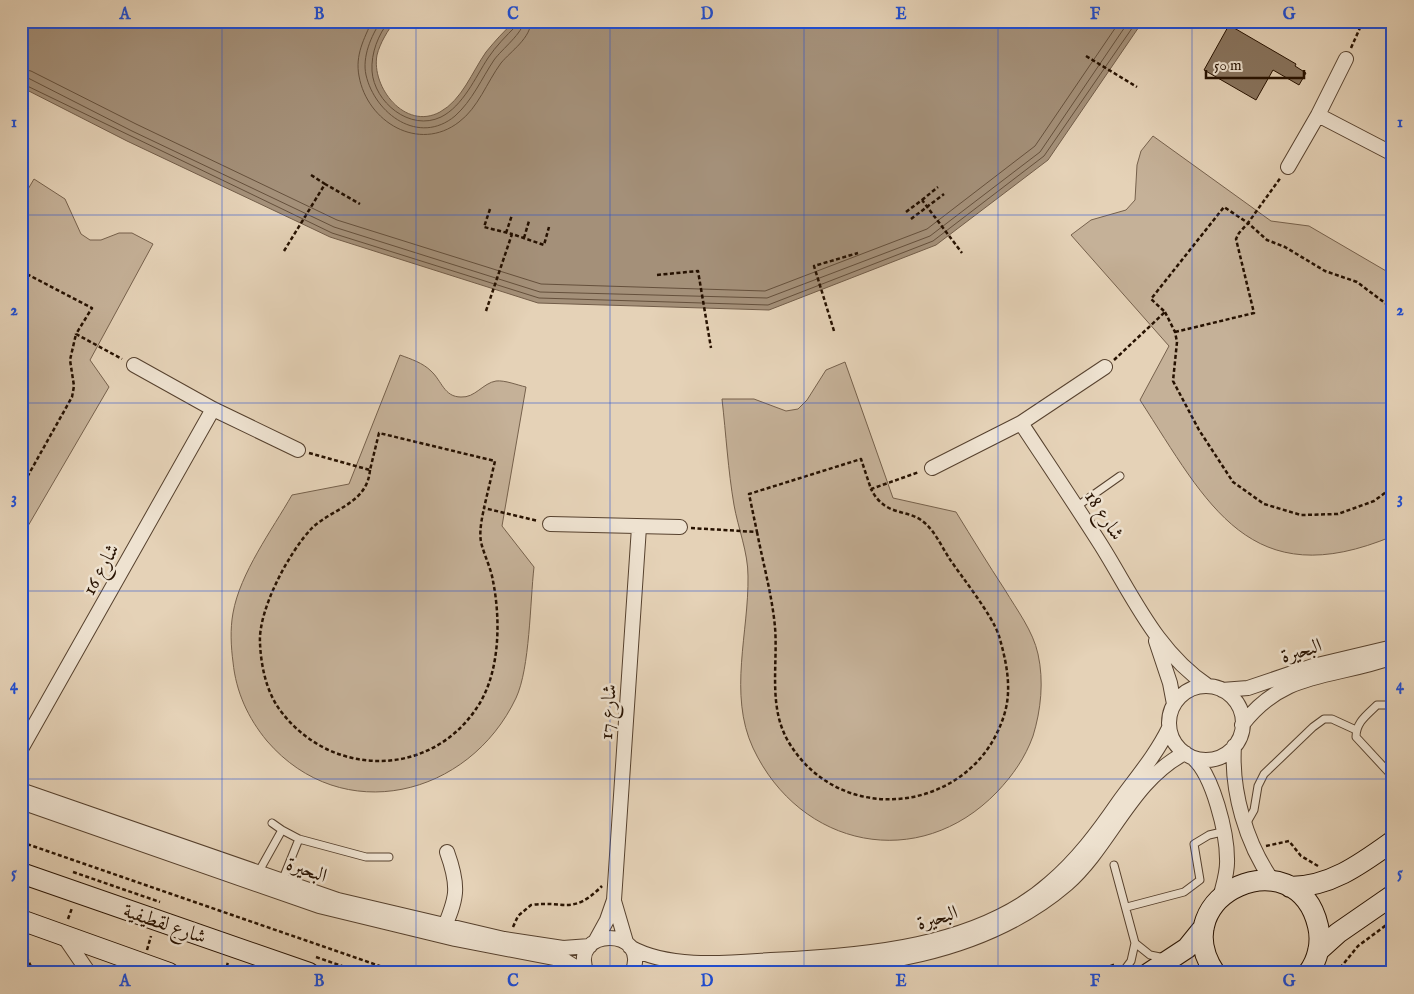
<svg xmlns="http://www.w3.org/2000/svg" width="1414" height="994" font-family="'IM FELL English',Amiri,serif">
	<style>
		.green { fill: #c5b198; stroke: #76614c }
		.water { fill: #a49079; stroke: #725d49 }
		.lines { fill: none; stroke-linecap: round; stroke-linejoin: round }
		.shore { stroke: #65503c; stroke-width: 1 }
		.building { fill: #89755f; stroke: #261100 }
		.lane-casing { stroke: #56412e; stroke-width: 9 }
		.street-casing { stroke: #56412e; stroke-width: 16 }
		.secondary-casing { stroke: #261100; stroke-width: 22 }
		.path { stroke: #261100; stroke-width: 2.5; stroke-dasharray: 4 2.5; stroke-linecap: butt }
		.lane { stroke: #eee2d0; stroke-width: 7 }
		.street { stroke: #eee2d0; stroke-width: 14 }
		.secondary { stroke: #eee2d0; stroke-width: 20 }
		.grid { fill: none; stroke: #1d4ed8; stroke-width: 1; stroke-opacity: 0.55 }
		.labels { text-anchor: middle; stroke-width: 5; stroke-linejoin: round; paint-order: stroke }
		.street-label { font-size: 20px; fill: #261100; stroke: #eee2d0 }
		.neatline { fill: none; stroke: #1d4ed8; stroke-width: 2 }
		.grid-label { font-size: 16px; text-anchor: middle; font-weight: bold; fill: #1d4ed8 }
	</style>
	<rect width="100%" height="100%" fill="#e5d2b7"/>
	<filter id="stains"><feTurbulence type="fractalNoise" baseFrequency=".004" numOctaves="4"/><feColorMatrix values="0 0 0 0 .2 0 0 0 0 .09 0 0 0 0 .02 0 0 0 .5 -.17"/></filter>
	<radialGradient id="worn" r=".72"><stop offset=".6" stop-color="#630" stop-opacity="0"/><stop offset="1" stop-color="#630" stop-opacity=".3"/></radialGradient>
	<!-- green -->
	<path class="green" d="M1153,136l118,85 38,5 84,49v261c-143,60 -185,-31 -253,-136l29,-54 -98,-111 20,-15 35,-10 9,-10 2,-35 4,-14z
		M34,179l31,20 16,35 9,6h11l18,-7h13l21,11 -63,116 19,27 -88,151v-337z
		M400,355c11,4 23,8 31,16 11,10 13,26 30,26 14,1 22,-14 35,-16 9,-1 21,4 30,6l-24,139 32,41c-4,35 -4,101 -18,131 -47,99 -174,130 -249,43 -19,-23 -31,-49 -34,-79 -2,-15 -3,-33 0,-49 7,-40 39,-83 59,-118l57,-11z
		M845,362l48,136 63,14c16,26 32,52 49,78 12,20 28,41 33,64 6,27 3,56 -5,82 -8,22 -20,39 -36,56 -78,81 -197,56 -244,-44 -25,-54 -4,-116 -5,-172 0,-24 -10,-48 -14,-71 -6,-35 -8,-71 -12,-106h32l32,12 12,-2 9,-9 19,-30z"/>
	<!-- water -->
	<path class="water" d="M21,21h374c-7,9 -15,22 -18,34 -6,32 28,76 63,57 22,-12 32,-40 46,-60 9,-11 18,-21 29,-31h628l-95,139 -112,85 -167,65 -231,-7 -208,-66 -203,-96 -106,-54z"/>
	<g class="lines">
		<!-- shore -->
		<path class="shore" d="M372,21c-8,18 -17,34 -13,55 8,46 60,77 100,46 19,-14 28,-40 42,-59 10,-12 30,-25 30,-42
			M381,21c-10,15 -19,36 -15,54 9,39 53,71 89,41 17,-15 27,-38 39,-56 8,-11 29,-27 30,-39
			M389,21c-11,14 -18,32 -17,50 2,31 38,61 69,46 22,-11 34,-39 47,-59 8,-12 18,-22 28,-32l1,-5
			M21,69l10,2 105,53 201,96 204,64 224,7 162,-62 108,-83 85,-125
			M21,77l7,1 104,53 202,96 206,65 227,6 163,-62 110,-84 89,-131
			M21,83l311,150 207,65 229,7 165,-64 111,-85 93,-135"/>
	</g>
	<!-- building -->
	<path class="building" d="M1229,25l67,39 -1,2 11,7 -7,12 -26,-15 -17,30 -52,-30z"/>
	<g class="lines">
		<!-- lane casing -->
		<g class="lane-casing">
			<path id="lane" d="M1076,507l44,-31
				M1393,705h-16c-10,10 -21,17 -21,32l37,40
				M1246,824l8,-14 4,-24 6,-12 49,-47 11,-8h8l24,11
				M282,830l17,9
				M1114,865l21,78 -4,18 -9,12
				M258,873l24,-43 -10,-7
				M282,881l17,-42 67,18h23
				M1127,907l57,-15 16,-12 -6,-36 15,-9 13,-3
				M1135,943l15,12 15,3"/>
		</g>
		<!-- street casing -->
		<g class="street-casing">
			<path id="street" d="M1318,115l75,39
				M1288,167l30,-52 28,-56
				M134,365l79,44 85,41
				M1021,423c27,41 54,81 80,122 32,51 55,106 107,141
				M932,468l89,-45 84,-56
				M550,524l130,3
				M1156,641l14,42 4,21
				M1169 723a37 37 0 1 1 74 0a37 37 0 1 1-74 0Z
				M1222,690l26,-2 65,-22 80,-19
				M1242,725c43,-56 92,-46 151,-68
				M1234,746c-3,45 12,97 38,134
				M21,749l192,-340
				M1193,758c20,17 34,75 34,101 1,13 -4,26 -7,39
				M21,790l317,110 166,39 59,9 27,-2
				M21,802l298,104 136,33 109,21 21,13
				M614,901l12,41
				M442,933c15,-35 18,-45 5,-81
				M63,935l26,38
				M596,940l11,-20 7,-20 25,-373
				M630,947c39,22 97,16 141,13 92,-4 207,-13 279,-77 27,-23 48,-51 68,-80 18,-25 38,-48 51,-75
				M587,973c-20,-46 65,-47 45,0
				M656,973c34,-2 68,0 102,-1 108,-3 224,-15 309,-88 44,-39 64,-103 118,-131"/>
		</g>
		<!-- secondary casing -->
		<g class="secondary-casing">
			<path id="secondary" d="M21,873l288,100
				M1290,887c40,0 71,-23 103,-46
				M21,920l148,53
				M1318,951l20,-18 55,-38
				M1149,973l38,-25 17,-21
				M1215,973c-53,-79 82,-137 103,-47 4,16 0,34 -10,47"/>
		</g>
		<!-- path -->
		<path class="path" d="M1351,48l12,-27
			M1086,56l51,31
			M311,175l14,9
			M922,200l16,-13
			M490,209l-6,18 28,7
			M906,212l16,-12 40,53
			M911,219l33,-25
			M506,233l6,-18
			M524,238l5,-17
			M284,251l41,-67 35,20
			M21,271l71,37 -16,26 46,25
			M657,275l41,-4 13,77
			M486,311l26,-77 32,11 5,-18
			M1165,312l10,20 2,10 -4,39 26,49 34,52 31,22 37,11 37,-1 36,-13 19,-14
			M834,331l-20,-65 44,-13
			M1175,332l79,-19 -18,-74 3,-6 9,-10 19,17 18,7 40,24 32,11 36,27
			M1114,360l51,-48 -14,-13 73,-92 24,16 33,-46
			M309,453l61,17 9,-37 116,28 -11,47 54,13
			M370,470c-3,34 -37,38 -58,58 -23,24 -54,82 -52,115 1,24 7,52 23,71 50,63 146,64 193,-5 24,-34 25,-88 17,-128 -2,-13 -9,-26 -12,-39 -2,-11 1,-24 3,-34
			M21,488l51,-91 2,-11 -4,-26 6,-26
			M691,528l66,4 -8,-38 112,-35 10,30 48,-17
			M757,532c6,31 15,63 18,95 3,38 -7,79 13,114 53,91 189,71 217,-29 7,-25 1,-52 -6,-76 -6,-20 -38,-60 -50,-78 -7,-11 -13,-24 -22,-33 -17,-18 -41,-6 -56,-36
			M21,842l379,131
			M1266,846l23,-5 12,15 17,10
			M73,872l87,30
			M68,919l4,-11
			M513,927l5,-11 13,-11c34,-5 41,11 71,-19
			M21,945l13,28
			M147,950l4,-14
			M316,957l46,16
			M225,973l3,-11
			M1092,973l24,-9
			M1336,973l22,-27 35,-26"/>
		<!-- lane -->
		<use href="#lane" class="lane"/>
		<!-- street -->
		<use href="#street" class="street"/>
		<!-- secondary -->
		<use href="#secondary" class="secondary"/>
	</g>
	<!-- grid -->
	<path class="grid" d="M222,21v952M416,21v952M610,21v952M804,21v952M998,21v952M1192,21v952M21,215h1372M21,403h1372M21,591h1372M21,779h1372"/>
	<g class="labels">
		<!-- street labels -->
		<g class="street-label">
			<text transform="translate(1105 515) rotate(57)" y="7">شارع 18</text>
			<text transform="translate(100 569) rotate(-61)" y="7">شارع 16</text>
			<text transform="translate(1301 650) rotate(-17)" y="7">البحيرة</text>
			<text transform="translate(607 712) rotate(-86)" y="7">شارع 17</text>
			<text transform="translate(307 869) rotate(19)" y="7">البحيرة</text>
			<text transform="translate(937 917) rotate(-17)" y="7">البحيرة</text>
			<text transform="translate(165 923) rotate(19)" y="7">شارع لقطيفية</text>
		</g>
	</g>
	<!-- margin -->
	<rect width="1414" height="994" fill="none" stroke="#e5d2b7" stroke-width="55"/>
	<!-- scale -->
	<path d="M1206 70v8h98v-8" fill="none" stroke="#261100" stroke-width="2.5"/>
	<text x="1214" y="70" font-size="15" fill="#261100" stroke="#eee2d0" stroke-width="4" paint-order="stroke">50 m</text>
	<rect x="28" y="28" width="1358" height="938" class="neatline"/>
	<g class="grid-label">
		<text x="125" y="19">A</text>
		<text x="319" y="19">B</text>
		<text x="513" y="19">C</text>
		<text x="707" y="19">D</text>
		<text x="901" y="19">E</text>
		<text x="1095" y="19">F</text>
		<text x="1289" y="19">G</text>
		<text x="14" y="127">1</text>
		<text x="1400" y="127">1</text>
		<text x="14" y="315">2</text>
		<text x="1400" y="315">2</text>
		<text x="14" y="503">3</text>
		<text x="1400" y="503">3</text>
		<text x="14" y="690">4</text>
		<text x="1400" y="690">4</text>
		<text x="14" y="878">5</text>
		<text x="1400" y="878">5</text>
		<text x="125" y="986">A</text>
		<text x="319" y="986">B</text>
		<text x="513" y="986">C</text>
		<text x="707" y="986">D</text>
		<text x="901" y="986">E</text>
		<text x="1095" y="986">F</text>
		<text x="1289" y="986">G</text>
	</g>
	<rect width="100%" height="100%" filter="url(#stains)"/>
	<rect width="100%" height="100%" fill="url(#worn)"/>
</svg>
